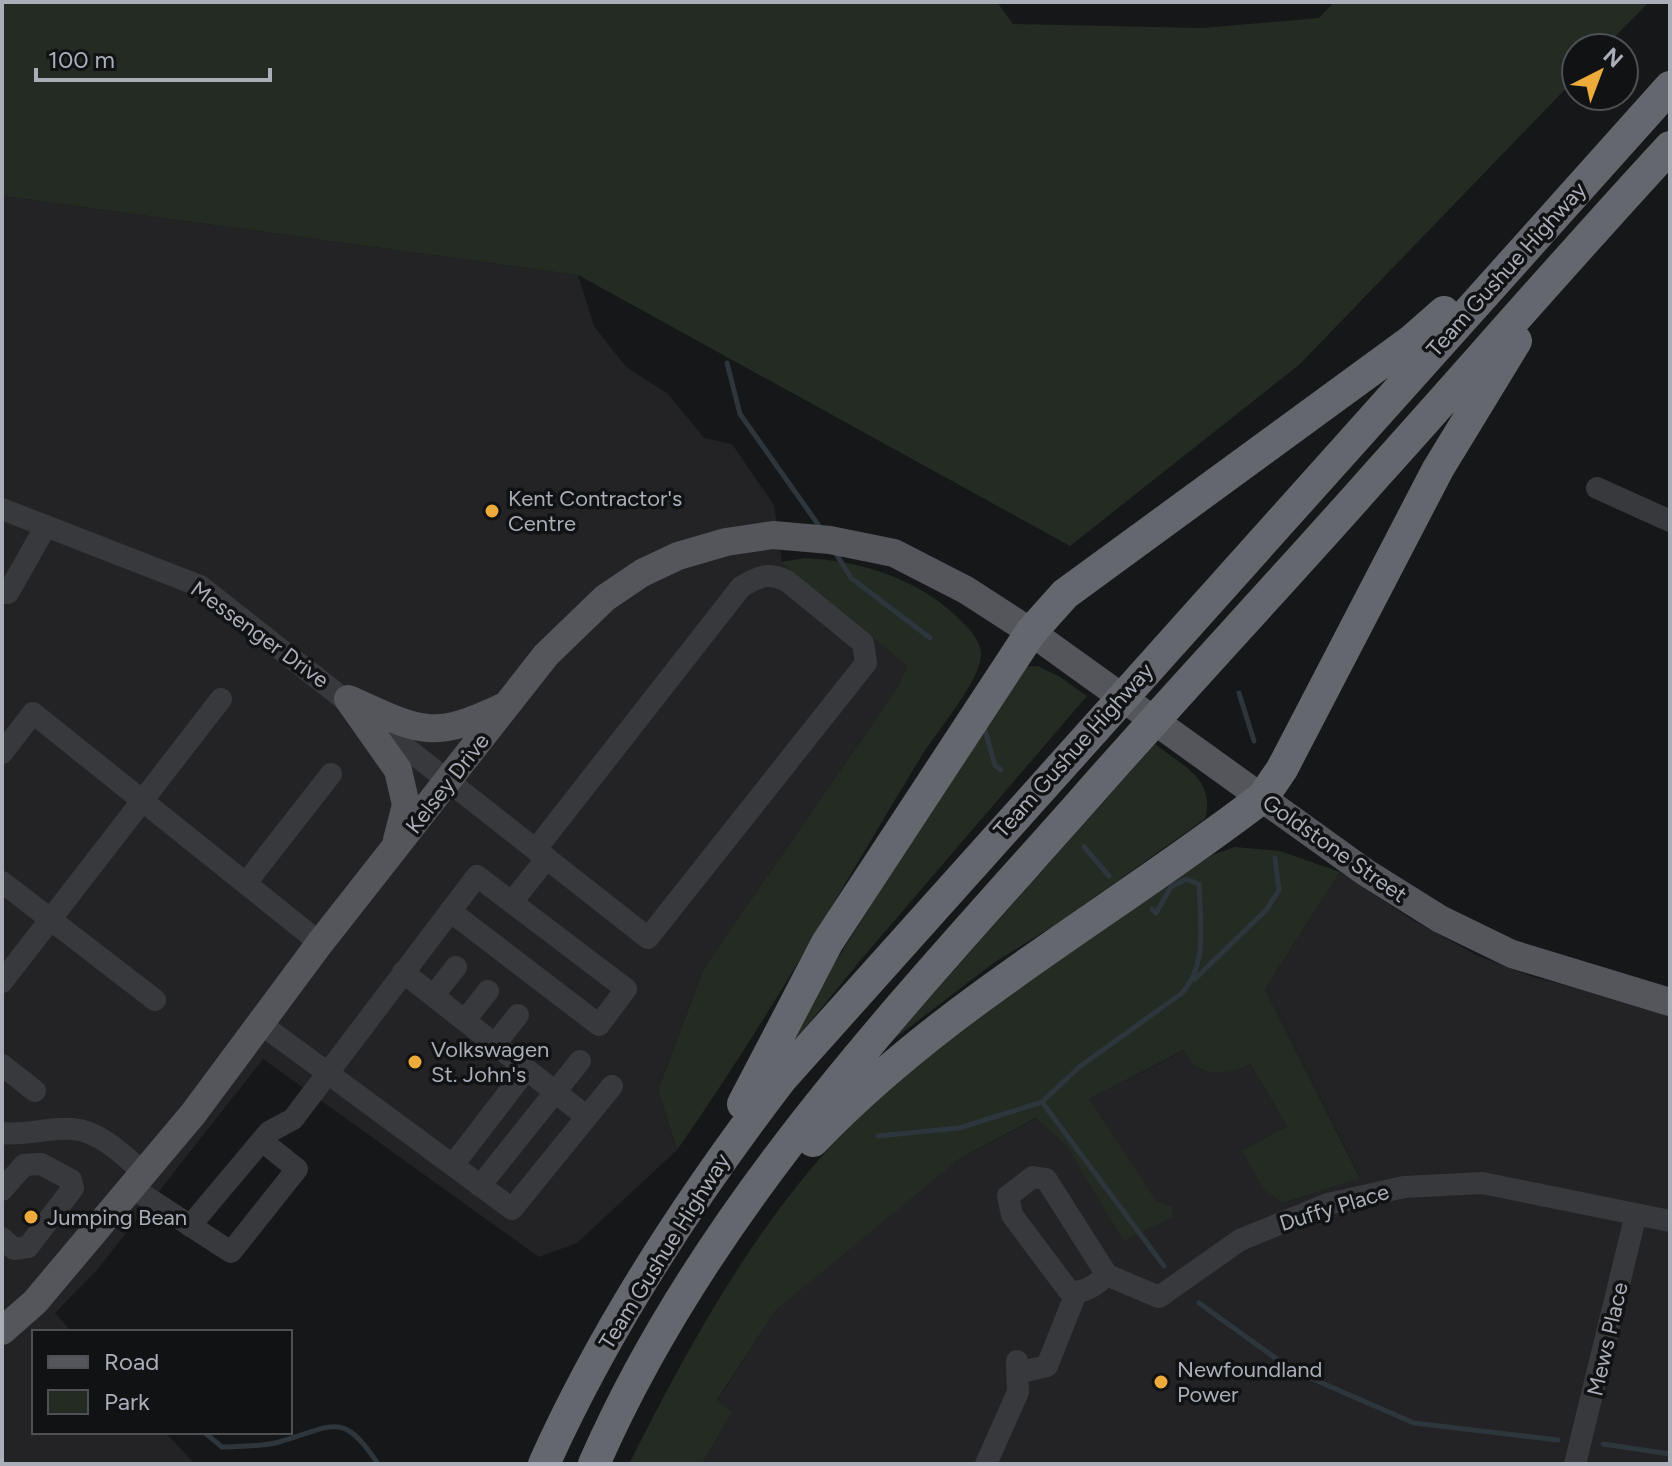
<svg xmlns="http://www.w3.org/2000/svg" width="1672" height="1466" font-family="Figtree,sans-serif">
	<style>
		.built { fill: #232325 }
		.green { fill: #232b23 }
		.lines { fill: none; stroke-linecap: round; stroke-linejoin: round }
		.stream { stroke: #2d363c; stroke-width: 5 }
		.minor { stroke: #38393d; stroke-width: 22 }
		.major { stroke: #54565c; stroke-width: 28 }
		.highway { stroke: #64676e; stroke-width: 32 }
		.poi-dot { fill: #ecab3b; stroke: #111213; stroke-width: 3 }
		.labels { text-anchor: middle; stroke-width: 7; stroke-linejoin: round; paint-order: stroke }
		.street-label { font-size: 22px; fill: #a9aeb8; stroke: #111213 }
		.poi-label { font-size: 22px; fill: #a9aeb8; stroke: #111213; text-anchor: start }
	</style>
	<rect width="100%" height="100%" fill="#161718"/>
	<!-- built -->
	<path class="built" d="M2,196l576,79 16,51 32,41 42,27 36,44 28,6 42,61 8,57 125,104 -8,19 -195,283 -46,122 19,60 -100,93 -38,14 -276,-198 -166,211 -42,43 17,19h-38v100h131l30,32h-193z
		M1340,872l71,47 67,37 55,21 137,35v452h-968l30,-52 -15,-11 59,-91 48,-43 135,-108 78,-41 52,-19 96,-49 65,14 37,62 -44,25 41,52 76,-26 -95,-188z"/>
	<!-- green -->
	<path class="green" d="M2,2h995l16,22 189,4 117,-10 15,-16h315l-45,46h-28v30l-276,286 -230,182 -492,-271 -576,-79z
		M804,558c58,3 118,21 159,65 8,7 17,19 18,30 2,25 -46,81 -60,104 -80,131 -155,267 -244,393l-19,-60 46,-122 195,-283 8,-19 -126,-104z
		M1038,666l22,11 27,19 -228,266 -105,129 267,-424z
		M1155,744c28,22 61,35 50,75l-150,106 -60,37 -105,80z
		M1235,847l45,4 60,21 -75,117 95,189 -77,25 -20,-15 -21,-37 45,-25 -37,-62c-22,12 -54,14 -66,-14l-95,49 67,102 16,6 1,10 -49,24 -58,-96 -30,-27 -77,41 -183,151 -59,90 15,12 -30,52h-73c55,-109 117,-224 200,-316 108,-120 252,-202 383,-293z"/>
	<g class="lines">
		<!-- stream -->
		<path class="stream" d="M727,363l13,51 82,116
			M835,552l16,26 79,60
			M1239,693l15,48
			M984,727l11,38 6,5
			M1084,847l25,29
			M1195,979l72,-70 12,-19 -4,-32
			M1042,1102l36,-34 104,-75c26,-28 18,-73 17,-109l-13,-5 -15,8 -15,26 -4,-4
			M878,1136l81,-8 83,-26 122,164
			M1199,1303l93,67 122,53 144,17
			M204,1432l18,15c18,-1 39,0 57,-5 54,-15 63,-33 99,22
			M1603,1444l67,10"/>
		<!-- minor -->
		<path class="minor" d="M1597,488l73,33
			M2,509l198,77 448,352 218,-275 -3,-20 -76,-62c-19,-9 -28,-5 -46,6l-205,262
			M2,591l6,2 38,-67
			M2,753l31,-40 287,230
			M2,882l153,118
			M246,883l85,-109
			M512,902l35,-44
			M403,972l184,145
			M2,982l219,-283
			M433,996l23,-29
			M465,1020l23,-29
			M261,1024l251,185 100,-123
			M495,1044l23,-29
			M2,1065l33,26
			M2,1133c24,3 47,-6 71,-4 27,2 51,27 71,44
			M453,1165l73,-95
			M480,1186l100,-125
			M131,1187l100,65 66,-83 -35,-28
			M2,1190l22,-25 17,-1 30,16 2,8 -45,59 -14,2 -12,-11
			M190,1226l79,-94 24,-13 184,-243 149,113 -27,36 -149,-114
			M1107,1275c-10,9 -24,20 -38,16l-57,-76 -4,-19 25,-19 13,2 61,96 52,22 81,-57 88,-36 76,-17 78,-4 188,38
			M1017,1373l30,-7 29,-73
			M986,1464l32,-72 -1,-31
			M1575,1464l61,-250"/>
		<!-- major -->
		<path class="major" d="M348,699l50,71 8,35 -9,35
			M351,700c69,31 80,41 152,7
			M2,1331l33,-29 158,-188 127,-171 226,-288 59,-57 37,-25 36,-17 48,-14 47,-7 57,5 64,13 72,37 65,42 334,240 75,47 72,35 158,48"/>
		<!-- highway -->
		<path class="highway" d="M743,1104l84,-161 204,-311 34,-38 346,-253 33,-29
			M813,1141c131,-137 301,-229 450,-344l19,-28 156,-300 78,-128
			M544,1464c62,-138 146,-266 238,-386l888,-991
			M594,1464c111,-254 305,-456 486,-660 98,-112 200,-220 298,-331 98,-109 193,-219 292,-326"/>
	</g>
	<!-- markers -->
	<g class="poi-dot">
		<circle cx="492" cy="511" r="8"/>
		<circle cx="415" cy="1062" r="8"/>
		<circle cx="31" cy="1217" r="8"/>
		<circle cx="1161" cy="1382" r="8"/>
	</g>
	<g class="labels">
		<!-- street labels -->
		<g class="street-label">
			<text transform="translate(1506 269) rotate(-48)" y="8">Team Gushue Highway</text>
			<text transform="translate(260 634) rotate(36)" y="8">Messenger Drive</text>
			<text transform="translate(1073 750) rotate(-48)" y="8">Team Gushue Highway</text>
			<text transform="translate(447 783) rotate(-52)" y="8">Kelsey Drive</text>
			<text transform="translate(1335 848) rotate(35)" y="8">Goldstone Street</text>
			<text transform="translate(1334 1207) rotate(-17)" y="8">Duffy Place</text>
			<text transform="translate(664 1251) rotate(-58)" y="8">Team Gushue Highway</text>
			<text transform="translate(1607 1339) rotate(-77)" y="8">Mews Place</text>
		</g>
		<!-- poi labels -->
		<g class="poi-label">
			<text x="508" y="506">Kent Contractor's<tspan x="508" dy="25">Centre</tspan></text>
			<text x="431" y="1057">Volkswagen<tspan x="431" dy="25">St. John's</tspan></text>
			<text x="47" y="1225">Jumping Bean</text>
			<text x="1177" y="1377">Newfoundland<tspan x="1177" dy="25">Power</tspan></text>
		</g>
	</g>
	<!-- border -->
	<rect width="1672" height="1466" fill="none" stroke="#a9aeb8" stroke-width="8"/>
	<!-- legend -->
	<rect x="32" y="1330" width="260" height="104" fill="#111213" stroke="#4e5055" stroke-width="2"/>
	<rect x="48" y="1356" width="40" height="12" fill="#54565c" stroke="#4e5055" stroke-width="2"/>
	<text x="104" y="1370" font-size="24" fill="#a9aeb8">Road</text>
	<rect x="48" y="1390" width="40" height="24" fill="#232b23" stroke="#4e5055" stroke-width="2"/>
	<text x="104" y="1410" font-size="24" fill="#a9aeb8">Park</text>
	<!-- north arrow -->
	<g transform="translate(1600 72) rotate(42)"><circle r="38" fill="#111213" stroke="#4e5055" stroke-width="2"/>
	<path d="M0-6L14 30L0 20L-14 30Z" fill="#ecab3b"/>
	<text y="-12" font-size="22" font-weight="bold" text-anchor="middle" fill="#a9aeb8">N</text>
	</g>
	<!-- scale -->
	<path d="M36 68v12h234v-12" fill="none" stroke="#a9aeb8" stroke-width="4"/>
	<text x="48" y="68" font-size="24" fill="#a9aeb8" stroke="#111213" stroke-width="6" paint-order="stroke">100 m</text>
</svg>
